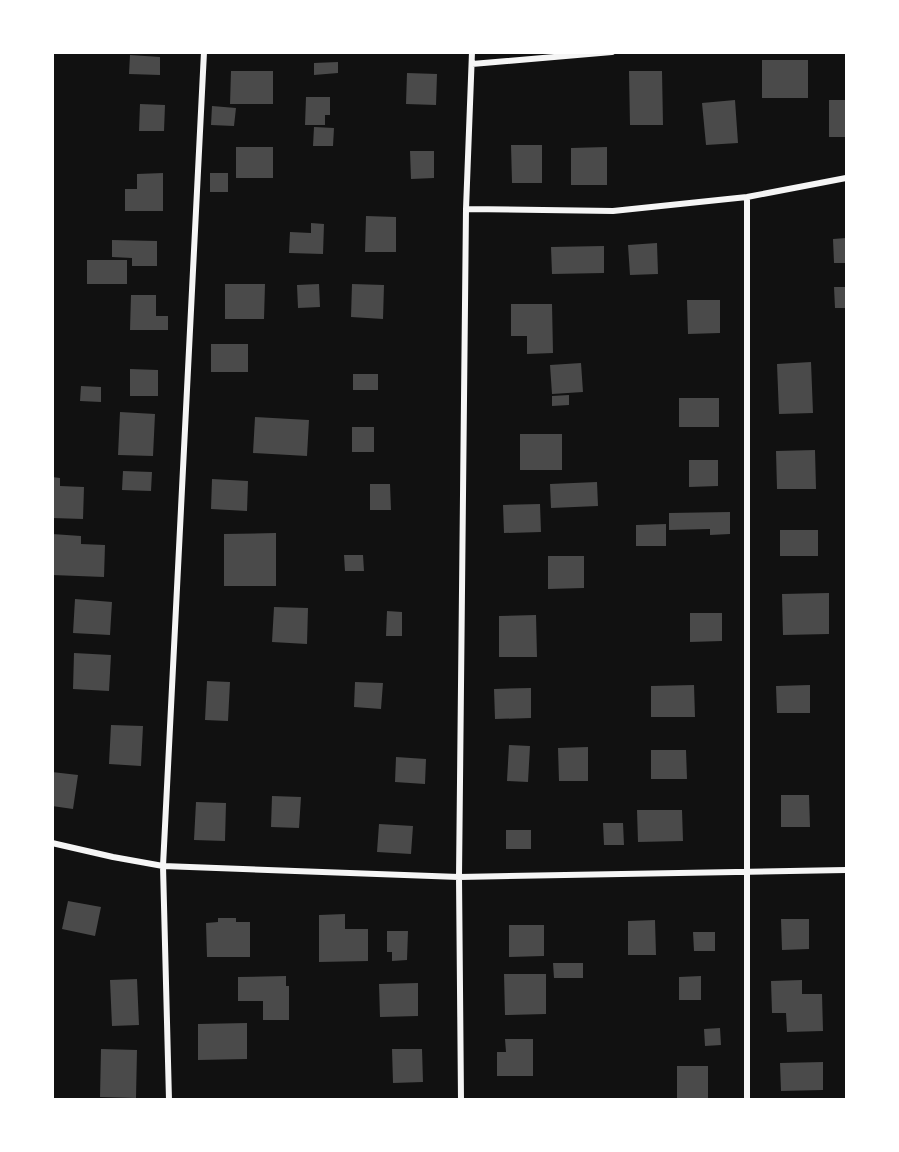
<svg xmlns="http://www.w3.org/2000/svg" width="899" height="1152" font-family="Commissioner,sans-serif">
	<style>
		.building { fill: #4a4a4a }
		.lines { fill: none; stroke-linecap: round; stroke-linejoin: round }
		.minor { stroke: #f5f5f5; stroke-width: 6 }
	</style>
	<rect width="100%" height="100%" fill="#111"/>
	<!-- building -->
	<path class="building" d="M130,55l30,2v18l-31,-1z
		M762,60h46v38h-46z
		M338,62v11l-24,2v-12z
		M231,71h42v33h-43z
		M629,71h33l1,54h-33z
		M407,73l30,1 -1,31 -30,-1z
		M306,97h24v18h-5v10h-20z
		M735,100l3,43 -32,2 -4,-42z
		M829,100h17v37h-17z
		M140,104l25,1 -1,26h-25z
		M212,106l24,2 -2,18 -23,-1z
		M314,127l20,1 -1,18h-20z
		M511,145h31v38h-30z
		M236,147h37v31h-37z
		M607,147v38h-36v-37z
		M410,151h24v27l-23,1z
		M163,173v38h-38v-22h12v-15z
		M210,173h18v19h-18z
		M366,216l30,1v35h-31z
		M311,223l13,1 -1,30 -34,-1 1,-21 21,1z
		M846,238v25h-12l-1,-24z
		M112,240l45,1v25h-25v-8l-20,-1z
		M657,243l1,31 -28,1 -2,-30z
		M604,246v27l-52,1 -1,-27z
		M87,260h40v24h-40z
		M225,284h40l-1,35h-39z
		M319,284l1,23 -22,1 -1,-23z
		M352,284l32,1 -1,34 -32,-2z
		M834,287h12v21h-11z
		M131,295h25v21h12v14h-38z
		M687,300h33v33l-32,1z
		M511,304h41l1,49 -26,1v-18h-16z
		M211,344h37v28h-37z
		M811,362l2,51 -34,1 -2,-50z
		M581,363l2,29 -31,2 -2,-29z
		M130,369l28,1v26h-28z
		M353,374h25v16h-25z
		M81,386l20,1v15l-21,-1z
		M569,395v10l-17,1v-10z
		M679,398h40v29h-40z
		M120,412l35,2 -2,42 -35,-1z
		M255,417l54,3 -2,36 -54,-3z
		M352,427h22v25h-22z
		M520,434h42v36h-42z
		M815,450l1,39h-39l-1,-38z
		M689,460h29v26l-29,1z
		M123,471l29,1 -1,19 -29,-1z
		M52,477l8,1v8l24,1 -1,32 -31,-1z
		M212,479l36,2 -1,30 -36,-2z
		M597,482l1,24 -47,2 -1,-24z
		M370,484h20l1,26h-21z
		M540,504l1,28 -37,1 -1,-28z
		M730,512v22l-20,1v-6l-41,1v-17z
		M666,524v22h-30v-21z
		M780,530h38v26h-38z
		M276,533v53h-52v-52z
		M52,534l29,2v8l24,1 -1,32 -52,-2z
		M344,555h19l1,16h-19z
		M548,556h36v32l-36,1z
		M829,593v41l-46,1 -1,-41z
		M75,599l37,3 -2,33 -37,-2z
		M274,607l34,1 -1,36 -35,-2z
		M387,611l15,1v24h-16z
		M690,613h32v28l-32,1z
		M536,615l1,42h-38v-41z
		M74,653l37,2 -2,36 -36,-2z
		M207,681l23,1 -2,39 -23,-1z
		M355,682l28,1 -2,26 -27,-2z
		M694,685l1,32h-44v-31z
		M810,685v28h-33l-1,-27z
		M531,688v30l-36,1 -1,-30z
		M111,725l32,1 -2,40 -32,-2z
		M509,745l21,1 -2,36 -21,-1z
		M588,747v34h-29l-1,-33z
		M651,750h35l1,29h-36z
		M396,757l30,2 -1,25 -30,-2z
		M52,772l26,3 -5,34 -21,-3z
		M781,795h28l1,32h-29z
		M272,796l29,1 -2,31 -28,-1z
		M196,802l30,1 -1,38 -31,-1z
		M637,810h45l1,31 -45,1z
		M603,823h20l1,22h-20z
		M379,824l34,2 -2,28 -34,-2z
		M506,830h25v19h-25z
		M68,901l33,6 -6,29 -33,-7z
		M345,914v15h23v32l-49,1v-47z
		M218,918h18v4h14v35h-43l-1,-34 12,-1z
		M781,919h28v30l-27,1z
		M655,920l1,35h-28v-34z
		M509,925h35v31l-35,1z
		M387,931h21l-1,29 -15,1v-9h-5z
		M693,932h22v19h-21z
		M553,963h30v15h-29z
		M504,974h42v40l-41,1z
		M286,976v10h3v34h-26v-19h-25v-24z
		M701,976v24h-22v-23z
		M137,979l2,46 -27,1 -2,-46z
		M802,980v14h20l1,37 -36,1 -1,-19h-14l-1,-32z
		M418,983v33l-38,1 -1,-33z
		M247,1023v36l-49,1v-36z
		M720,1028l1,17 -16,1 -1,-17z
		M505,1039h28v37h-36v-24h9z
		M101,1049l36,1 -1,48 -36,-1z
		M392,1049h30l1,33 -30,1z
		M823,1062v28l-42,1 -1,-28z
		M677,1066h31v34h-31z"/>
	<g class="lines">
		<!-- minor -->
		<path class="minor" d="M472,64l140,-12
			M466,209l147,2 134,-14 99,-19
			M52,843l61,14 50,9 296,11 387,-7
			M169,1100l-6,-234 41,-814
			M461,1100l-2,-223 7,-668 6,-157
			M747,1100v-903"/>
	</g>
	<!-- border -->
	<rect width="899" height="1152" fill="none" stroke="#ffffff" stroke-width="108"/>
</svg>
